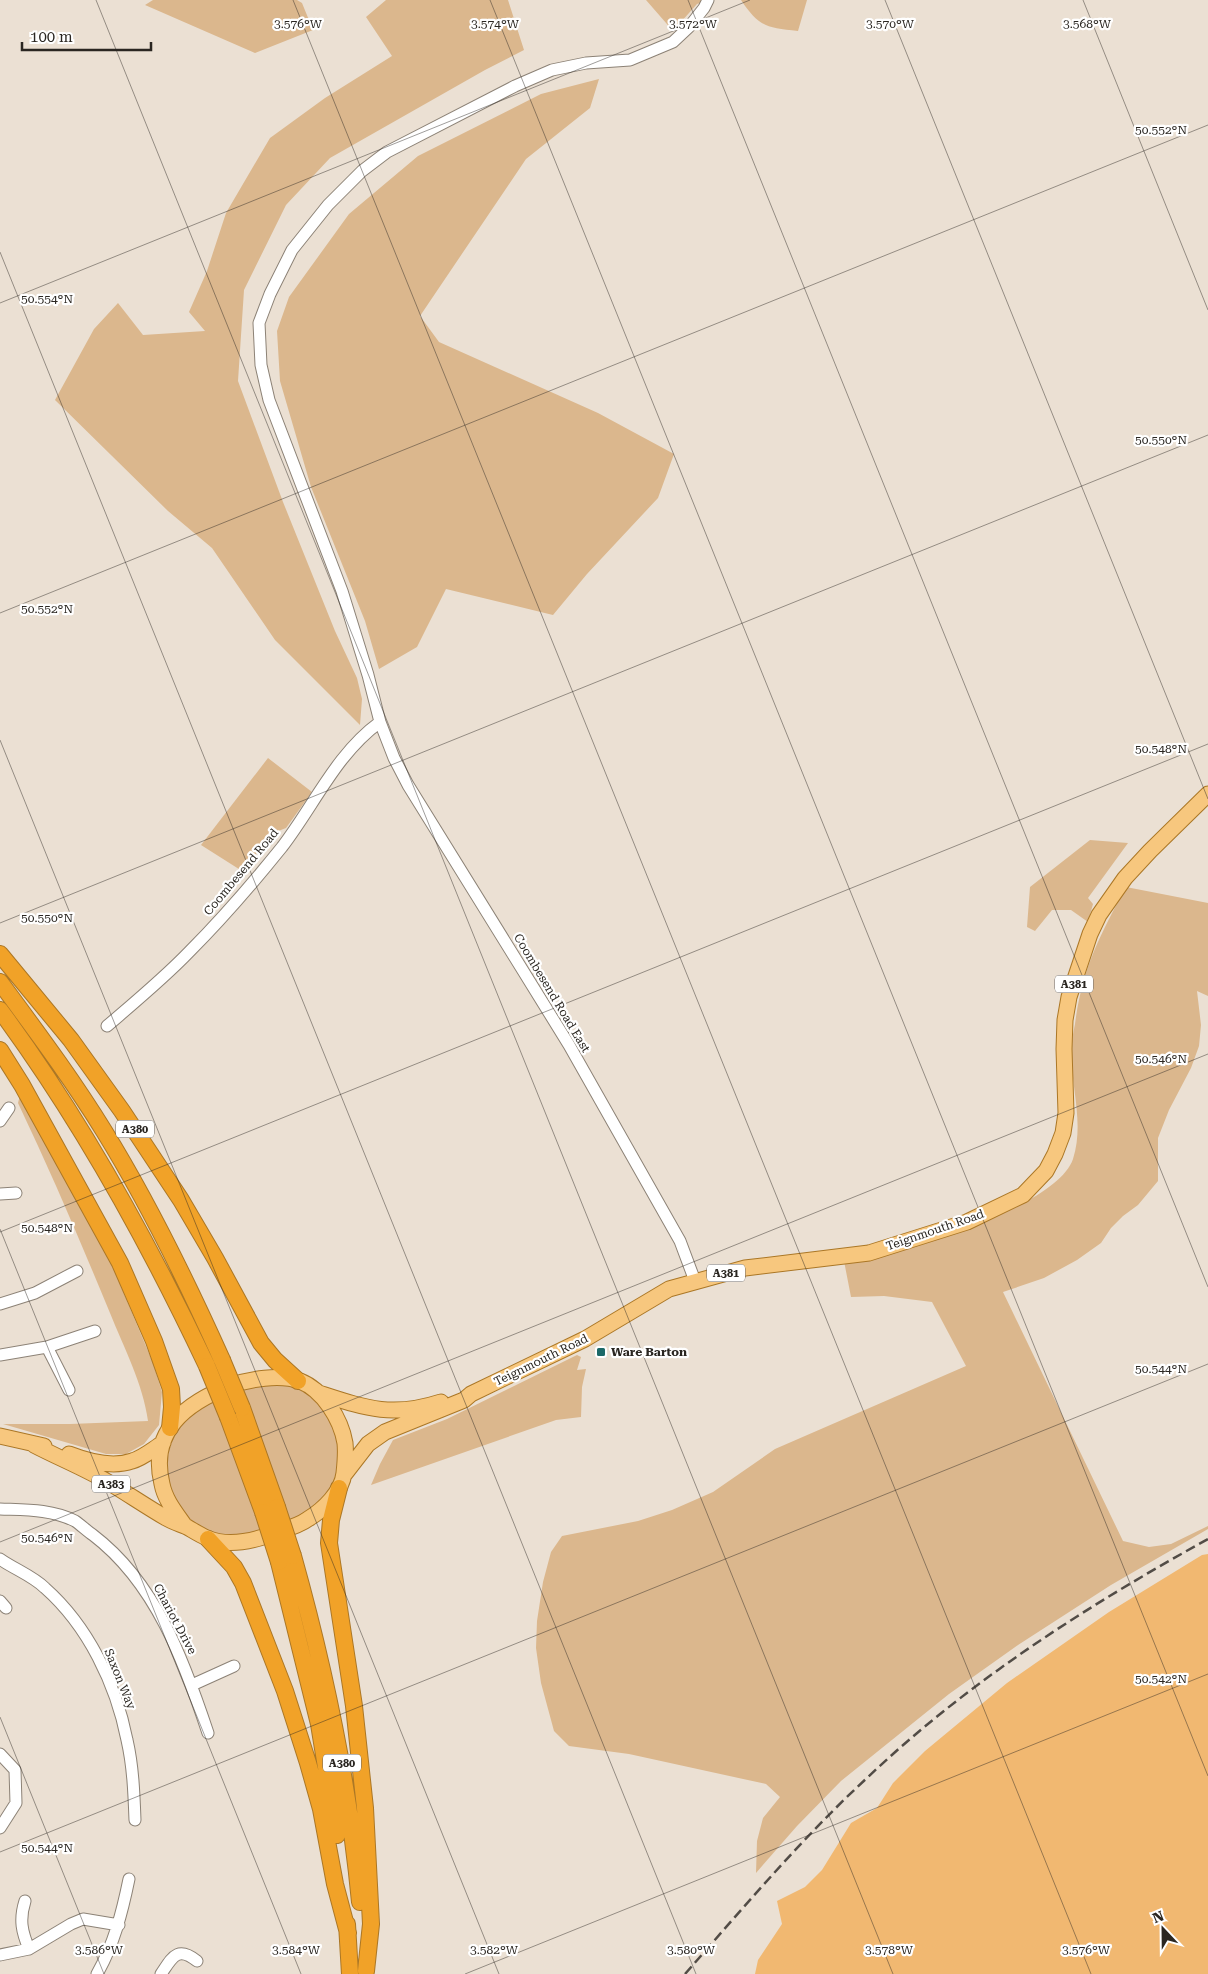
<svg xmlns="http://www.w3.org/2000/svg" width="1208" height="1974" font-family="'Roboto Serif',serif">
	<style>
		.green { fill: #dbb78d }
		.water { fill: #f1b871 }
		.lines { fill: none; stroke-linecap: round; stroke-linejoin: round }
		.minor-casing { stroke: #8c8276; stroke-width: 13 }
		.major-casing { stroke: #ab7726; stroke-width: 17 }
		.highway-casing { stroke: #ab7726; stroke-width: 18 }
		.minor { stroke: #fff; stroke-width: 11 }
		.major { stroke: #f7c77e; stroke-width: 15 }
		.highway { stroke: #f1a228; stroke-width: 16 }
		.rail { stroke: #524c46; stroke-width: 2.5; stroke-dasharray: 10 5; stroke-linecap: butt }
		.highway-bridge-casing { stroke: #ab7726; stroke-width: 18; stroke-linecap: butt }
		.highway-bridge { stroke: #f1a228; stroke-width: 16 }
		.ticks { fill: none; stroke: #2a2621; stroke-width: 1; stroke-opacity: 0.45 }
		.poi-dot { fill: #1c6968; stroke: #fff; stroke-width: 2 }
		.labels { text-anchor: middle; stroke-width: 4.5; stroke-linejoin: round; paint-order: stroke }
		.shield { fill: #fff; stroke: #6a6764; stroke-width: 1 }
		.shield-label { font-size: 11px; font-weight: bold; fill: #2a2621 }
		.street-label { font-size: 12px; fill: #2a2621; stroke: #fff }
		.poi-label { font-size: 12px; font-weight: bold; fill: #2a2621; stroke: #fff; text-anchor: start }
		.ticks-label { font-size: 12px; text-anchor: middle; fill: #2a2621; stroke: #fff; stroke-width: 4.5; stroke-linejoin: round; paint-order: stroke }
	</style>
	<rect width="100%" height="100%" fill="#ebe0d3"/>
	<!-- green -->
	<path class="green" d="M153,0h144l5,3 11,27 -58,23 -110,-48z
		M386,0h122l16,50 -39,20 -155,88 -44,47 -42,85 -6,91 45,121 52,129 22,47 5,21 -2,26 -85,-85 -63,-92 -44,-37 -113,-111 39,-71 24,-26 25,32 62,-4 -16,-19 18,-41 19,-58 44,-75 55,-40 67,-42 -26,-39z
		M646,0h63l-12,4 -24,27z
		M741,0h66l-9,31c-31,-3 -39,-4 -57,-31z
		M599,79l-9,29 -64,51 -106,157 19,26 159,71 76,41 -16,44 -71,76 -34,41 -107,-26 -29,58 -38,22 -14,-48 -54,-134 -31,-106 -3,-50 12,-34 60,-83 69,-58 123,-62z
		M268,758l44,34 -26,36 -13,5 -31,38 -41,-26z
		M1090,840l38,3 -40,55 5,6 -5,18 -17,-12h-19l-17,21 -8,-4 3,-40z
		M1126,887l82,16v93l-11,-5 4,34 -2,21 -8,22 -22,42 -11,28v43l-20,24 -15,11 -12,12 -10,15 -24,17 -33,18 -41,14 120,249 26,6 22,-3 37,-18v3l-97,56 -93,60 -69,49 -108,87 -44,45 -41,47 1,-32 6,-23 17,-21 -14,-13 -137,-30 -60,-8 -15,-15 -13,-48 -5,-35 1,-27 6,-39 8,-30 11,-16 76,-15 34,-11 41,-18 62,-43 191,-83 -34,-64 -48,-6 -33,1 -7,-36c50,-6 212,-52 229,-102 11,-34 -1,-70 -2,-105 0,-10 2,-20 4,-30 7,-55 25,-89 51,-137z
		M21,1091l83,155 49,117 9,29 -3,33 -15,19 -18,10h-20l-103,-30h67l78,-3c-5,-37 -24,-73 -38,-108 -29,-70 -59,-141 -92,-210z
		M577,1355l4,2 -4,13 9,-1 -4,18 -1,30 -25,3 -185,65 9,-21 13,-24 54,-21z
		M256,1384h29l10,4 11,5 16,14 6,7 11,26 1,29 -12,25 -19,19 -67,24 -24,-2 -19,-8 -17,-15 -13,-22 -4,-33 7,-23 27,-28z"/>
	<!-- water -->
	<path class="water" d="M1208,1554v420h-453l3,-14 24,-36 -5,-23 28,-14 17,-17 29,-47 26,-15 16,-25 32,-32 82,-68 102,-71 93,-57z"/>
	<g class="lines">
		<!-- minor casing -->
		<g class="minor-casing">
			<path id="minor" d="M107,1026c28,-24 57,-48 82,-74 33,-33 64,-69 93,-105 33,-43 54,-93 98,-125
				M0,1121l9,-13
				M0,1194l16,-1
				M695,1281l-15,-40 -111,-196 -161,-260 -14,-27 -14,-36 -12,-47 -26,-84 -73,-191 -8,-35 -2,-42 11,-29 22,-44 36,-45 34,-34 25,-19 128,-66 37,-16 34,-7 44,-3 43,-18 16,-15 15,-19 4,-8
				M0,1304l35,-11 42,-22
				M47,1347l22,43
				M0,1355l47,-8 48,-16
				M0,1509c25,1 51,0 75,12 6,4 12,10 18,14 63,48 91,126 115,198
				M0,1559c14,10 33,17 45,29 43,38 71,96 82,152 6,26 7,53 8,80
				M0,1601l6,7
				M192,1685l42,-19
				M0,1754l15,16 1,33 -16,25
				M25,1901c-6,19 -3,31 4,48
				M0,1955l29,-6 42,-25 12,-5 36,6
				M97,1974c17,-30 25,-61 32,-95
				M161,1974c11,-16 16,-29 36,-13"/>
		</g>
		<!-- major casing -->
		<g class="major-casing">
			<path id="major" d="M319,1393c46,15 73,25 122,9
				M0,1436l44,10
				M34,1445c25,13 50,23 74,37 20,12 39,25 58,36 7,4 14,6 21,9 7,4 13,8 20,11 23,10 51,2 73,-7 10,-3 20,-6 28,-12 15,-9 34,-27 36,-46 1,-9 2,-20 1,-30 -4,-24 -22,-53 -45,-62 -20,-7 -51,-2 -70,5 -44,17 -81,45 -68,98 3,16 14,29 23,42
				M69,1454c18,7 43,14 63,7 11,-3 21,-12 31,-18
				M344,1475l24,-31 17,-12 79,-32 7,-6 114,-55 84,-50 76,-21 124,-15 98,-31 56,-27 23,-24 9,-17 8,-21 3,-20 -2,-64 1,-29 4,-23 21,-63 9,-19 26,-37 25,-27 58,-57"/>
		</g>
		<!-- highway casing -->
		<g class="highway-casing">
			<path id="highway" d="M0,954l71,86 51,71 59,89 34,58 46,85 14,17 23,21
				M0,982c36,49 72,97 104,149 45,73 83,151 118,229
				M0,1010c82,111 148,231 207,356
				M0,1050l22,35 98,178 34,78 17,48 1,18 -2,21
				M242,1408l35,99
				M228,1417l35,95
				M339,1488l-8,32 -2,23 25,163 11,102 6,116 -5,47
				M208,1539l26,28 9,16 42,108 23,72 13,46 14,75 13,49
				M293,1556c32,114 56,228 67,346
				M279,1562l40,162 18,111
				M347,1924l3,50"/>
		</g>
		<!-- minor -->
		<use href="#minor" class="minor"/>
		<!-- major -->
		<use href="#major" class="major"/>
		<!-- highway -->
		<use href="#highway" class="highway"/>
		<!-- rail -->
		<path class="rail" d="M685,1974c59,-67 117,-136 183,-197 101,-96 219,-171 340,-238"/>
		<!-- highway-bridge casing -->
		<g class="highway-bridge-casing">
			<path id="highway-bridge" d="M222,1360l20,48
				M207,1366l21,51
				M277,1507l16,49
				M263,1512l16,50"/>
		</g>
		<!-- highway-bridge -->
		<use href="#highway-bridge" class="highway-bridge"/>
	</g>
	<!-- ticks -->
	<path class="ticks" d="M96,0l797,1974M293,0l798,1974M490,0l718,1776M688,0l520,1287M885,0l323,799M1083,0l125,310M0,252l696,1722M0,303l750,-303M0,613l1208,-488M0,740l499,1234M0,923l1208,-488M0,1229l301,745M0,1232l1208,-488M0,1542l1208,-488M0,1717l104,257M0,1852l1208,-488M465,1974l743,-300"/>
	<!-- markers -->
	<rect class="poi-dot" x="596" y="1347" width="10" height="10" rx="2.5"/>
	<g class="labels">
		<!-- shield labels -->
		<g class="shield">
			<rect x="1055" y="975.5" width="38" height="17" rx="4"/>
			<rect x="116" y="1120.5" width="38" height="17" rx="4"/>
			<rect x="707" y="1264.5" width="38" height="17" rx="4"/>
			<rect x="92" y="1475.5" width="38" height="17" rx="4"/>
			<rect x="323" y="1754.5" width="38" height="17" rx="4"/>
		</g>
		<g class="shield-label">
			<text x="1074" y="988">A381</text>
			<text x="135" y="1133">A380</text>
			<text x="726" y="1277">A381</text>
			<text x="111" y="1488">A383</text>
			<text x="342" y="1767">A380</text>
		</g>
		<!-- street labels -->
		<g class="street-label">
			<text transform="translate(241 872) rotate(-50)" y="4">Coombesend Road</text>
			<text transform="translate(552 993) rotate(59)" y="4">Coombesend Road East</text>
			<text transform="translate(935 1230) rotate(-19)" y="4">Teignmouth Road</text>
			<text transform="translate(541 1360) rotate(-26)" y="4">Teignmouth Road</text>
			<text transform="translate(175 1619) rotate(62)" y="4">Chariot Drive</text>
			<text transform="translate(120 1679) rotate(68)" y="4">Saxon Way</text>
		</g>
		<!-- poi labels -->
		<g class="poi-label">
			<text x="611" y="1356">Ware Barton</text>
		</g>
	</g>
	<g class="ticks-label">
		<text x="298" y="28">3.576°W</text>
		<text x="495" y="28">3.574°W</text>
		<text x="693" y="28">3.572°W</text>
		<text x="890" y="28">3.570°W</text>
		<text x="1087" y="28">3.568°W</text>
		<text x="1161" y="134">50.552°N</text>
		<text x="47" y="303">50.554°N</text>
		<text x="1161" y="444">50.550°N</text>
		<text x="47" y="613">50.552°N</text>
		<text x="1161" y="753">50.548°N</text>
		<text x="47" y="922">50.550°N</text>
		<text x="1161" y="1063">50.546°N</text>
		<text x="47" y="1232">50.548°N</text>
		<text x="1161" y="1373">50.544°N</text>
		<text x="47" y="1542">50.546°N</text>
		<text x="1161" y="1683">50.542°N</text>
		<text x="47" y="1852">50.544°N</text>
		<text x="99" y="1954">3.586°W</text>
		<text x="296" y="1954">3.584°W</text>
		<text x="494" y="1954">3.582°W</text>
		<text x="691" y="1954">3.580°W</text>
		<text x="889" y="1954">3.578°W</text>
		<text x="1086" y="1954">3.576°W</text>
	</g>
	<!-- north arrow -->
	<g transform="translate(1163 1929) rotate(338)" stroke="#ffffff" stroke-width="4" paint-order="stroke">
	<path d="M0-4L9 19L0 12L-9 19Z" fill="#2a2621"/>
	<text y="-8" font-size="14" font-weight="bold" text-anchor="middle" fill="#2a2621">N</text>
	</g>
	<!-- scale -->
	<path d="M22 42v8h129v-8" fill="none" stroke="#2a2621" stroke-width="2.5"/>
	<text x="30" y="42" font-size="15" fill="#2a2621" stroke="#ffffff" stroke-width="4" paint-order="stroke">100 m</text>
</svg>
